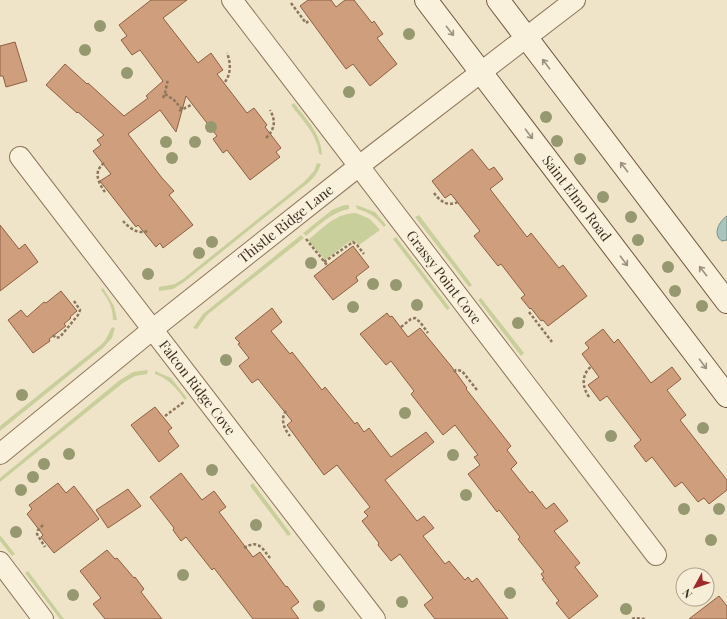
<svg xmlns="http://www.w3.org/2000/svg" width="727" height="619" font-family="'Playfair Display',serif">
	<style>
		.green { fill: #c9cf9b }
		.water { fill: #a9c4bc; stroke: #6f938a }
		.building { fill: #cf9f7d; stroke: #8d5f41 }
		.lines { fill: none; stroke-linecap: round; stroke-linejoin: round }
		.street-casing { stroke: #8d765c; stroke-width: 22 }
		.secondary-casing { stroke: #6f573f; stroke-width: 24 }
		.path { stroke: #8d765c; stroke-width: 2.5; stroke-dasharray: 3 2; stroke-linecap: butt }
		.street { stroke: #faf1dc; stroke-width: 20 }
		.secondary { stroke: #faf1dc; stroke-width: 22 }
		.tree { fill: #96986f }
		.oneway { stroke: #9c907e }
		.labels { text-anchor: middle; stroke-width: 3; stroke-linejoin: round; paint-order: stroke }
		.street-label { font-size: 14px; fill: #3d2e20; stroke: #f7eed8 }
	</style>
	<rect width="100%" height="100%" fill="#f0e4c8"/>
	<!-- green -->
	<path class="green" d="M294,103c12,16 27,30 28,52l-3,-1c-1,-19 -17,-34 -28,-49z
		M317,163l4,1c-3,8 -7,14 -13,19l-124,99 -11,7 -14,2v-4l16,-3 8,-5 121,-97 10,-11z
		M344,205h5v4c-17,3 -30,16 -43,27l-3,-3 29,-23z
		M356,205l19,7 11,13 -2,2c-8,-10 -15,-15 -27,-18z
		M356,213l14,6 10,11 -21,15 -4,-4 -6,1 -24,18 -17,-20c15,-12 28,-27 48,-27z
		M419,215l53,70 -3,2 -54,-70z
		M301,235l3,3 -97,77 -10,14 -4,-1 10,-14z
		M396,237l54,71 -3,2 -54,-71z
		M103,288l11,18 3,14h-4c0,-13 -5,-21 -12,-30z
		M481,298l43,55 -3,3 -43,-56z
		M112,327l3,1 -3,10 -9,10 -103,83v-5l102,-82 4,-5z
		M148,370l-1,4 -12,2 -12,7 -123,99v-4l120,-98 13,-8z
		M155,371l16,7 16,20 -2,2c-9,-12 -16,-21 -30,-26z
		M253,483l38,51 -3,2 -38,-50z
		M0,535l15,19 -3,2 -12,-15z
		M28,571l36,48h-4l-35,-46z"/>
	<!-- water -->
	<path class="water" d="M727,216v24l-5,1c-10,-6 -3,-20 5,-25z"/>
	<!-- building -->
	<path class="building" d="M151,0h36l-24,18 35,45 13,-10 12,17 -6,4 30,39 7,-5 13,17 -2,2 16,21 -5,4 4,5 -30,23 -23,-30 -4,3 -10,-14 4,-3 -31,-40 -10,36 -16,-22 -32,24 34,44 12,13 -5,4 24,30 -30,23 -3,-5 -4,4 -18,-22 -2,2 -36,-46 11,-7 -18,-23 8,-6 -4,-5 7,-5 -26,-23 -1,1 -31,-28 19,-21 22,20 1,-1 36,33 24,-18 -2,-2 17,-15 -23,-31 -8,5 -11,-15 6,-4 -8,-11z
		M308,0h23l5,7 9,-7h9l18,23 2,-2 9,13 -6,4 20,26 -27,22 -17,-22 -7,5 -46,-63z
		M15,42l12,39 -21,6 -3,-11h-3v-30z
		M472,149l17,21 5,-3 9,12 -13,10 37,48 4,-4 28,35 4,-3 24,31 -39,30 -5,-6 -2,1 -10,-13 -1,1 -9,-11 4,-3 -24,-31 -3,2 -24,-30 6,-5 -29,-37 -6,4 -13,-17z
		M0,225l19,24 6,-5 13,18 -38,29z
		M353,246l16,21 -13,10 2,4 -25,19 -19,-24z
		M61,291l16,20 -7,6 1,1 -7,6 2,2 -17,13 1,2 -17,12 -25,-33 13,-10 6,7 17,-15 2,1z
		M272,308l10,14 -11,9 19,23 2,-2 30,38 3,-3 30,37 2,-2 7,10 5,-4 22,29 35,-25 8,10 -49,38 32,41 7,-5 10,12 -11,8 22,28 4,-3 16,19 3,-3 4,5 5,-4 31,41h-73l-11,-14 9,-7 -33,-44 -9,7 -13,-16 1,-2 -17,-22 6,-5 -4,-4 6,-5 -33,-42 -13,10 -37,-50 5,-4 -34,-42 -6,4 -13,-17 10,-8 -11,-14 2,-1 -5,-5z
		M387,313l3,4 2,-1 16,21 12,-9 31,38 16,22 -1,1 45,57 -4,4 10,13 -6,6 19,24 2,-2 14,18 8,-6 14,18 -14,10 26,32 -5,4 23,29 -29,23 -13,-16 3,-2 -17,-22 2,-1 -3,-4 3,-2 -26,-33 2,-2 -21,-27 -2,2 -29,-38 12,-9 -6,-8 4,-2 -23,-30 -12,10 -32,-41 3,-3 -23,-30 -5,4 -26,-31z
		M603,329l11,14 4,-4 33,44 21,-16 9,12 -14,11 19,25 -6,5 47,60v10l-18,14 -5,-6 -6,4 -16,-20 -7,5 -23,-30 -6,5 -12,-16 7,-6 -34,-44 -7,5 -12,-16 11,-8 -17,-23 7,-6 -4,-5z
		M155,407l17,21 -4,3 11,15 -20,16 -28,-37z
		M181,473l21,27 12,-9 12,16 -7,5 34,45 7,-5 26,35 1,-1 12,16 -8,6 8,11h-46l-39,-51 -2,2 -26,-33 -5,4 -8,-11 1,-2 -24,-31z
		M58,483l8,10 8,-7 25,33 -45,34 -13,-16 2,-2 -16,-21 5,-5 -3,-4z
		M128,489l13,17 -33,22 -12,-18z
		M107,550l8,9 2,-1 17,20 1,-1 9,12 -3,3 21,27h-57l-12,-15 8,-6 -21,-27z
		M719,596l8,10v13h-38z"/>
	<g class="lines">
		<!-- street casing -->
		<g class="street-casing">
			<g id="street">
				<path id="s1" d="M232,0l424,555"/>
				<path id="s2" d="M20,157l355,462"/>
				<path id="s3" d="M0,454l153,-125 206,-163 216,-166"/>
				<path d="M0,562l43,57"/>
			</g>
		</g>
		<!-- secondary casing -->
		<g class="secondary-casing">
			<g id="secondary">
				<path id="s4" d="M426,0l301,396"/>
				<path d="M498,0l229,302"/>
			</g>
		</g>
		<!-- path -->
		<path class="path" d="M291,3l15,20 4,-3
			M225,82c6,-8 6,-19 2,-29
			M165,94l9,6 8,9
			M163,98l2,-5 3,-14
			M179,111l12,-6
			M266,138c9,-9 10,-17 4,-28
			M104,163c-11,9 -6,19 1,29
			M434,193c6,8 13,14 24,9
			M123,221c6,7 17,15 26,9
			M306,239l21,26
			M324,262l29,-20 4,3 7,9
			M529,312l23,30
			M401,327l10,-8 4,-1 5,4 8,11
			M53,335l3,3 4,-1 18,-22 2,-5 -6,-9
			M454,372l2,-2 6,1 15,19
			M589,397c-7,-10 -8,-23 3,-31
			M286,411c-6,8 -2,18 4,25
			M165,416l19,-14
			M43,525l-5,5 -1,4 8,13
			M244,548c14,-9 18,0 26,10
			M632,619l3,-1 10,1"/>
		<!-- street -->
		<use href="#street" class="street"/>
		<!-- secondary -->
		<use href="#secondary" class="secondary"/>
	</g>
	<!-- trees -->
	<g class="tree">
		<circle cx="100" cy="26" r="6"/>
		<circle cx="409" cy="34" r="6"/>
		<circle cx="85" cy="50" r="6"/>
		<circle cx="127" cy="73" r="6"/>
		<circle cx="349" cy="92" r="6"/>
		<circle cx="546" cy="117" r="6"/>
		<circle cx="211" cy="127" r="6"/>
		<circle cx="557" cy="141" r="6"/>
		<circle cx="166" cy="142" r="6"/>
		<circle cx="195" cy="142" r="6"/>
		<circle cx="172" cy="158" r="6"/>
		<circle cx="580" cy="159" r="6"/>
		<circle cx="603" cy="197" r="6"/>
		<circle cx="631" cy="217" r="6"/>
		<circle cx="638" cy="240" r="6"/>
		<circle cx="212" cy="242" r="6"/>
		<circle cx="199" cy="253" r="6"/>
		<circle cx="311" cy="263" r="6"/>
		<circle cx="668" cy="267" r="6"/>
		<circle cx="148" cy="274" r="6"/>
		<circle cx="373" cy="284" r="6"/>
		<circle cx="396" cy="285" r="6"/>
		<circle cx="675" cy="291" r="6"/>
		<circle cx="417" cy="305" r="6"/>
		<circle cx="702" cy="306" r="6"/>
		<circle cx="353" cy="307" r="6"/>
		<circle cx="518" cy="323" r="6"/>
		<circle cx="226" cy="360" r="6"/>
		<circle cx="22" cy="395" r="6"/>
		<circle cx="405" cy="413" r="6"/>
		<circle cx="703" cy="428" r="6"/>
		<circle cx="611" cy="436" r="6"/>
		<circle cx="69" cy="454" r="6"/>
		<circle cx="453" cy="455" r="6"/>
		<circle cx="44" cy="464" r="6"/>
		<circle cx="212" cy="470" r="6"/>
		<circle cx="33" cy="477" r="6"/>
		<circle cx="21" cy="490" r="6"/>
		<circle cx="466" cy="495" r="6"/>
		<circle cx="684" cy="509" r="6"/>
		<circle cx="719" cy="509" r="6"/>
		<circle cx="256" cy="525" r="6"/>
		<circle cx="16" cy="532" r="6"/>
		<circle cx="711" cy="540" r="6"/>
		<circle cx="183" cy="575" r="6"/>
		<circle cx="510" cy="593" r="6"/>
		<circle cx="73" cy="595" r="6"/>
		<circle cx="402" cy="602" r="6"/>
		<circle cx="319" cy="606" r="6"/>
		<circle cx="626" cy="609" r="6"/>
	</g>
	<!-- one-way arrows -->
	<defs><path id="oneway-shaft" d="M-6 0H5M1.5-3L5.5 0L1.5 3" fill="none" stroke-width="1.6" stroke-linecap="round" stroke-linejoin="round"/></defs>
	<g class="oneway">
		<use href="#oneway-shaft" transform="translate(450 31) rotate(52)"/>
		<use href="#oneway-shaft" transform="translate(546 64) rotate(-127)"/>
		<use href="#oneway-shaft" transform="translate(529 134) rotate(53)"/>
		<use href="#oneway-shaft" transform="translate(624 167) rotate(-127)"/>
		<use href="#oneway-shaft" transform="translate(624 261) rotate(53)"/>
		<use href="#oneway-shaft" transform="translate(703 271) rotate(-128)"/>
		<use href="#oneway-shaft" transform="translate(703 364) rotate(53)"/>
	</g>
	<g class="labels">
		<!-- street labels -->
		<g class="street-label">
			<text dy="5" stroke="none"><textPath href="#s4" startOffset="249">Saint Elmo Road</textPath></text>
			<text dy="5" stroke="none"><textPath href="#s3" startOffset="367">Thistle Ridge Lane</textPath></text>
			<text dy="5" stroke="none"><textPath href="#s1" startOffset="349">Grassy Point Cove</textPath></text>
			<text dy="5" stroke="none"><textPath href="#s2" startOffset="291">Falcon Ridge Cove</textPath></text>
		</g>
	</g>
	<!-- north arrow -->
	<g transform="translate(695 587) rotate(230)"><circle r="19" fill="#f7eed8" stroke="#ada18e"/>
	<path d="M0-3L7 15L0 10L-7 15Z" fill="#9e2a2b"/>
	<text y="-6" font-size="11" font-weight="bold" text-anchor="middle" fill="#3d2e20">N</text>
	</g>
</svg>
